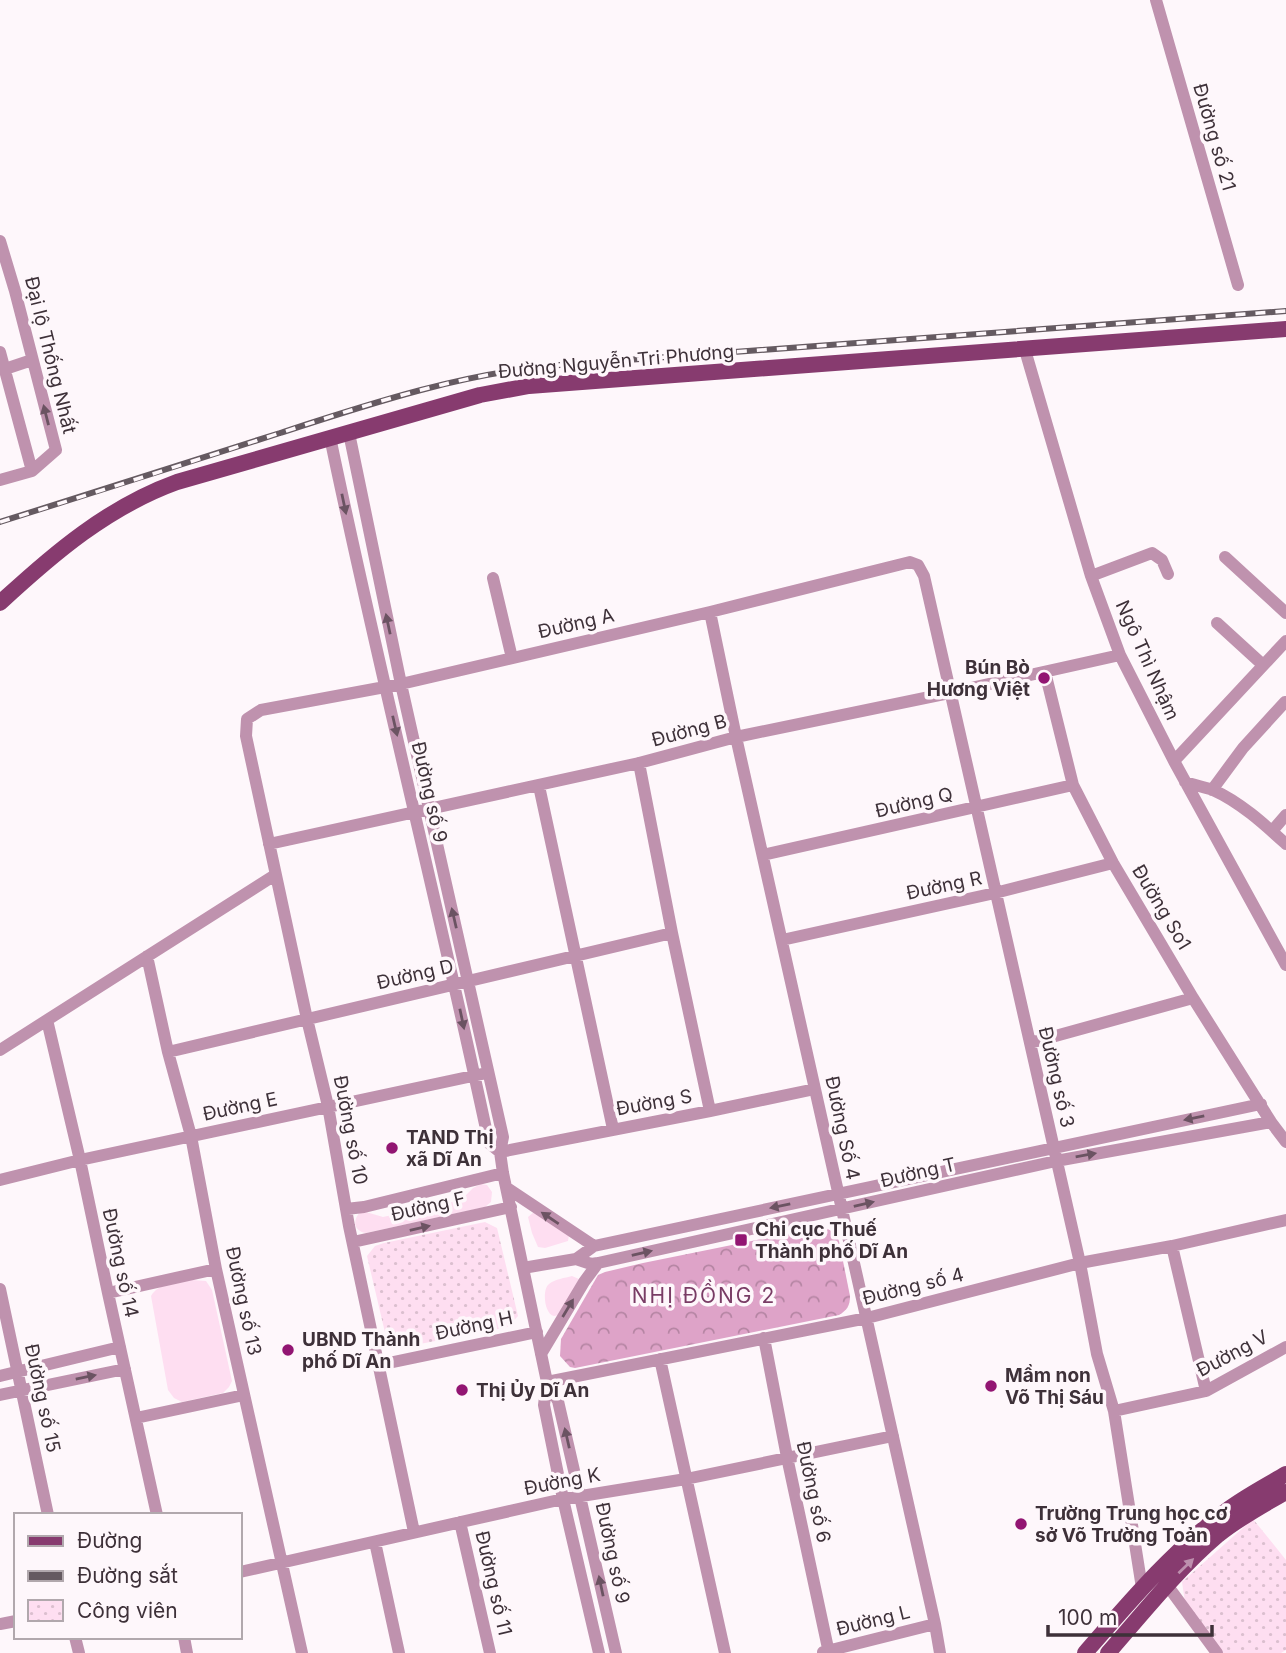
<svg xmlns="http://www.w3.org/2000/svg" width="1286" height="1653" font-family="Inter,sans-serif">
	<style>
		.grass { fill: #fedef1 }
		.forest { fill: url(#forest-crowns) }
		.park { fill: url(#park-dots) }
		.lines { fill: none; stroke-linecap: round; stroke-linejoin: round }
		.minor { stroke: #bf92ae; stroke-width: 12 }
		.major { stroke: #873b6f; stroke-width: 16 }
		.rail-casing { stroke: #655a61; stroke-width: 6 }
		.rail { stroke: #fef7fb; stroke-width: 3.5; stroke-dasharray: 10; stroke-linecap: butt }
		.oneway { fill: #6b5362 }
		.oneway2 { fill: #bd90ae }
		.poi-dot { fill: #921572; stroke: #fef7fb; stroke-width: 2.5 }
		.labels { text-anchor: middle; stroke-width: 7; stroke-linejoin: round; paint-order: stroke }
		.street-label { font-size: 19px; fill: #3e3139; stroke: #fef7fb }
		.poi-label { font-size: 19px; font-weight: bold; fill: #3e3139; stroke: #fef7fb; text-anchor: start }
		.neighbourhood-label { font-size: 21px; letter-spacing: 2px; fill: #793c65; stroke: #fef7fb }
	</style>
	<defs>
		<pattern id="forest-crowns" width="20" height="18" patternUnits="userSpaceOnUse" patternTransform="scale(1.75)"><rect width="20" height="18" fill="#dea3c8"/><path d="M2 6a3 3 0 1 1 6 0M12 15a3 3 0 1 1 6 0" fill="none" stroke="#b585a3"/></pattern>
		<pattern id="park-dots" width="8" height="8" patternUnits="userSpaceOnUse" patternTransform="scale(1.75)"><rect width="8" height="8" fill="#fedef1"/><path d="M2 2h.1M6 6h.1" fill="none" stroke="#dbbfcf" stroke-width="1.8" stroke-linecap="round"/></pattern>
	</defs>
	<rect width="100%" height="100%" fill="#fef7fb"/>
	<!-- grass -->
	<path class="grass" d="M481,1184l6,1 5,7 -1,10 -6,5 -119,26c-12,-2 -14,-12 -6,-21h6l17,5 78,-17 12,-12z
		M534,1212l35,23 -1,6 -23,7 -7,-1 -6,-14 -4,-16z
		M572,1276l7,3 -19,35c-2,1 -4,2 -6,2 -10,-2 -12,-27 -5,-32 6,-5 16,-6 23,-8z
		M192,1280l14,1 6,9 20,91 -3,6 -6,6 -41,9 -8,-4 -6,-8 -17,-94c8,-14 27,-13 41,-16z"/>
	<!-- forest -->
	<path class="forest" d="M821,1227c9,2 14,5 18,14l11,55c0,10 -3,14 -11,19l-264,53 -5,-1 -10,-11 1,-17 37,-64 7,-3 38,-9z"/>
	<!-- park -->
	<path class="park" d="M485,1222l12,6 21,88 -10,11 -109,21 -6,-1 -6,-6 -20,-85 8,-10 9,-3z
		M1253,1519l33,41v90l-5,3h-59l-37,-51 -3,-20z"/>
	<g class="lines">
		<!-- minor -->
		<path class="minor" d="M1156,0l82,285
			M0,241l15,50 41,159 -24,21 -32,9
			M1025,350l66,226 29,79 54,106 112,204
			M0,352l32,119
			M5,369l27,-9
			M349,433l52,251 102,453 -3,15 3,21 44,209 11,19 58,252
			M330,437c49,236 109,470 159,706l11,9
			M1225,557l61,56
			M1091,576l61,-23 10,7 6,14
			M493,578l19,80
			M710,612l26,125 199,887 5,29
			M1217,623l46,42
			M1045,672l28,113 40,78 80,135 78,124 15,20
			M1174,761l112,-120
			M639,763l33,170 38,178
			M1185,782c9,3 19,5 28,8 27,12 51,34 73,54
			M539,786l74,343
			M1212,790l31,-42 42,-46
			M1272,831l14,-16
			M269,844l370,-81 97,-26 213,-44 171,-38
			M763,855l310,-70
			M782,940l213,-47 118,-30
			M147,956l21,96 23,84 25,133 86,384
			M47,1020l33,140 28,133 49,222
			M1030,1043l163,-45
			M0,1050l275,-175
			M168,1052l504,-119
			M500,1152l210,-41 105,-22
			M0,1180l80,-20 402,-86
			M507,1188l87,58
			M346,1209l18,-2 139,-34
			M353,1242l158,-35
			M1172,1246l34,145
			M576,1259l18,-13 667,-142
			M523,1268l53,-9 15,5 7,-1 458,-102 215,-39
			M0,1289l48,226
			M108,1293l108,-24
			M764,1338l23,119 42,196
			M541,1354l43,-72 14,-19
			M660,1359l65,294
			M379,1365l158,-33
			M0,1376l120,-29
			M547,1382l320,-64 213,-55 92,-17 114,-26
			M547,1382l-3,23 19,94 36,154
			M0,1395l125,-26
			M1114,1411l92,-20 80,-44
			M136,1418l108,-23
			M460,1522l30,131
			M414,1532l-65,-306 -21,-120 -21,-87 -61,-283 1,-17 14,-9 140,-26 309,-72 200,-50 8,3 6,11 156,687 17,91 17,57 28,177
			M375,1542l24,111
			M240,1572l323,-73 123,-20 207,-43
			M1167,1585l50,68
			M0,1624l16,-3
			M75,1637l4,16
			M184,1637l3,16
			M823,1652l112,-28"/>
		<!-- major -->
		<path class="major" d="M0,603c54,-50 108,-96 177,-121l303,-87 49,-9 757,-57
			M1085,1653c45,-52 89,-104 145,-145 18,-13 37,-23 56,-34
			M1108,1653c35,-40 69,-83 110,-118 21,-17 45,-30 68,-43"/>
		<!-- rail casing -->
		<g class="rail-casing">
			<path id="rail" d="M0,522c94,-29 187,-59 280,-89 92,-30 183,-60 280,-68l726,-54"/>
		</g>
		<!-- rail -->
		<use href="#rail" class="rail"/>
	</g>
	<!-- one-way arrows -->
	<defs><path id="oneway-solid" d="M-6-.8H1V-3.2L6.5 0L1 3.2V.8H-6Z" transform="scale(1.75)"/></defs>
	<g class="oneway">
		<use href="#oneway-solid" transform="translate(46 415) rotate(-104)"/>
		<use href="#oneway-solid" transform="translate(344 504) rotate(78)"/>
		<use href="#oneway-solid" transform="translate(388 624) rotate(-102)"/>
		<use href="#oneway-solid" transform="translate(395 726) rotate(77)"/>
		<use href="#oneway-solid" transform="translate(454 918) rotate(-103)"/>
		<use href="#oneway-solid" transform="translate(462 1019) rotate(78)"/>
		<use href="#oneway-solid" transform="translate(1194 1118) rotate(168)"/>
		<use href="#oneway-solid" transform="translate(1086 1155) rotate(-10)"/>
		<use href="#oneway-solid" transform="translate(864 1204) rotate(-13)"/>
		<use href="#oneway-solid" transform="translate(780 1206) rotate(168)"/>
		<use href="#oneway-solid" transform="translate(550 1218) rotate(-146)"/>
		<use href="#oneway-solid" transform="translate(420 1228) rotate(-13)"/>
		<use href="#oneway-solid" transform="translate(642 1253) rotate(-13)"/>
		<use href="#oneway-solid" transform="translate(568 1308) rotate(-59)"/>
		<use href="#oneway-solid" transform="translate(86 1377) rotate(-12)"/>
		<use href="#oneway-solid" transform="translate(567 1438) rotate(-103)"/>
		<use href="#oneway-solid" transform="translate(601 1586) rotate(-102)"/>
	</g>
	<use class="oneway2" href="#oneway-solid" transform="translate(1186 1566) rotate(-44)"/>
	<!-- markers -->
	<g class="poi-dot">
		<circle cx="1044" cy="678" r="7"/>
		<circle cx="392" cy="1148" r="7"/>
		<rect x="734" y="1233" width="14" height="14" rx="3.5"/>
		<circle cx="288" cy="1350" r="7"/>
		<circle cx="991" cy="1386" r="7"/>
		<circle cx="462" cy="1390" r="7"/>
		<circle cx="1021" cy="1524" r="7"/>
	</g>
	<g class="labels">
		<!-- street labels -->
		<g class="street-label">
			<text transform="translate(1215 137) rotate(74)" y="7">Đường số 21</text>
			<text transform="translate(51 355) rotate(76)" y="7">Đại lộ Thống Nhất</text>
			<text transform="translate(616 361) rotate(-5)" y="7">Đường Nguyễn Tri Phương</text>
			<text transform="translate(576 623) rotate(-13)" y="7">Đường A</text>
			<text transform="translate(1148 660) rotate(66)" y="7">Ngô Thì Nhậm</text>
			<text transform="translate(689 730) rotate(-15)" y="7">Đường B</text>
			<text transform="translate(430 792) rotate(77)" y="7">Đường số 9</text>
			<text transform="translate(914 802) rotate(-13)" y="7">Đường Q</text>
			<text transform="translate(944 885) rotate(-12)" y="7">Đường R</text>
			<text transform="translate(1162 907) rotate(59)" y="7">Đường So1</text>
			<text transform="translate(415 974) rotate(-13)" y="7">Đường D</text>
			<text transform="translate(1057 1077) rotate(77)" y="7">Đường số 3</text>
			<text transform="translate(654 1102) rotate(-10)" y="7">Đường S</text>
			<text transform="translate(240 1106) rotate(-12)" y="7">Đường E</text>
			<text transform="translate(843 1128) rotate(78)" y="7">Đường Số 4</text>
			<text transform="translate(351 1130) rotate(79)" y="7">Đường số 10</text>
			<text transform="translate(918 1172) rotate(-13)" y="7">Đường T</text>
			<text transform="translate(428 1206) rotate(-13)" y="7">Đường F</text>
			<text transform="translate(121 1263) rotate(78)" y="7">Đường số 14</text>
			<text transform="translate(913 1286) rotate(-14)" y="7">Đường số 4</text>
			<text transform="translate(244 1301) rotate(78)" y="7">Đường số 13</text>
			<text transform="translate(474 1325) rotate(-12)" y="7">Đường H</text>
			<text transform="translate(1232 1353) rotate(-28)" y="7">Đường V</text>
			<text transform="translate(43 1398) rotate(78)" y="7">Đường số 15</text>
			<text transform="translate(562 1481) rotate(-11)" y="7">Đường K</text>
			<text transform="translate(814 1492) rotate(78)" y="7">Đường số 6</text>
			<text transform="translate(613 1553) rotate(78)" y="7">Đường số 9</text>
			<text transform="translate(494 1583) rotate(77)" y="7">Đường số 11</text>
			<text transform="translate(873 1620) rotate(-14)" y="7">Đường L</text>
		</g>
		<!-- poi labels -->
		<g class="poi-label">
			<text x="1030" y="674" text-anchor="end">Bún Bò<tspan x="1030" dy="22">Hương Việt</tspan></text>
			<text x="406" y="1144">TAND Thị<tspan x="406" dy="22">xã Dĩ An</tspan></text>
			<text x="755" y="1236">Chi cục Thuế<tspan x="755" dy="22">Thành phố Dĩ An</tspan></text>
			<text x="302" y="1346">UBND Thành<tspan x="302" dy="22">phố Dĩ An</tspan></text>
			<text x="1005" y="1382">Mầm non<tspan x="1005" dy="22">Võ Thị Sáu</tspan></text>
			<text x="476" y="1397">Thị Ủy Dĩ An</text>
			<text x="1035" y="1520">Trường Trung học cơ<tspan x="1035" dy="22">sở Võ Trường Toản</tspan></text>
		</g>
		<!-- neighbourhood labels -->
		<g class="neighbourhood-label">
			<text x="704" y="1303">NHỊ ĐỒNG 2</text>
		</g>
	</g>
	<!-- legend -->
	<rect x="14" y="1513" width="228" height="126" fill="#fef7fb" stroke="#b1a8ad" stroke-width="2"/>
	<rect x="28" y="1536" width="35" height="10" fill="#873b6f" stroke="#b1a8ad" stroke-width="2"/>
	<text x="77" y="1548" font-size="21" fill="#3e3139">Đường</text>
	<rect x="28" y="1571" width="35" height="10" fill="#655a61" stroke="#b1a8ad" stroke-width="2"/>
	<text x="77" y="1583" font-size="21" fill="#3e3139">Đường sắt</text>
	<rect x="28" y="1600" width="35" height="21" fill="url(#park-dots)" stroke="#b1a8ad" stroke-width="2"/>
	<text x="77" y="1618" font-size="21" fill="#3e3139">Công viên</text>
	<!-- scale -->
	<path d="M1048 1625v10h164v-10" fill="none" stroke="#3e3139" stroke-width="3.5"/>
	<text x="1058" y="1625" font-size="21" fill="#3e3139" stroke="#fef7fb" stroke-width="5" paint-order="stroke">100 m</text>
</svg>
